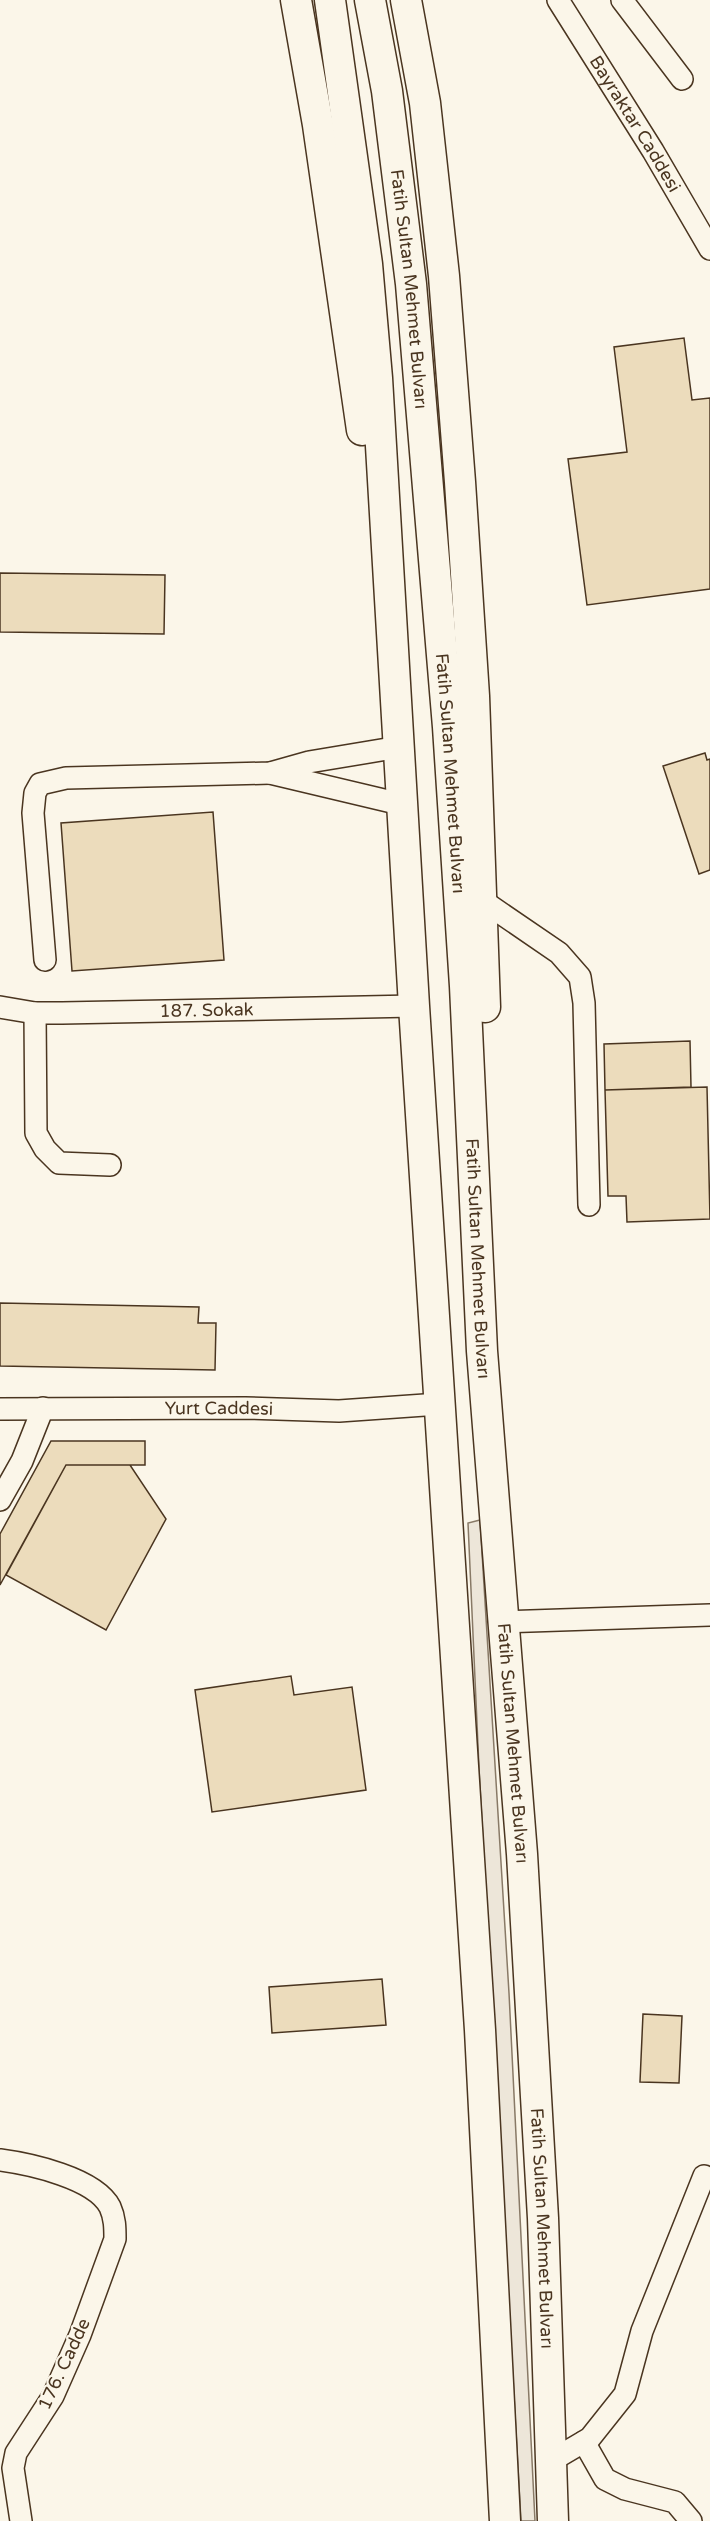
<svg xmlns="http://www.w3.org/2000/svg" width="710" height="2521" font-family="'Varela Round',sans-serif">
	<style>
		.green { fill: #ede6d9; stroke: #887966; stroke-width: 1.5 }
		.building { fill: #ecdcbc; stroke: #4a3520; stroke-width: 1.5 }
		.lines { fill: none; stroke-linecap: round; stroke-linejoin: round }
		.minor-casing { stroke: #4a3520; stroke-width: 24 }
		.highway-casing { stroke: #4a3520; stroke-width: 33 }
		.minor { stroke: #fbf6e9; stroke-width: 21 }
		.highway { stroke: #fbf6e9; stroke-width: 30 }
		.labels { text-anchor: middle; stroke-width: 4.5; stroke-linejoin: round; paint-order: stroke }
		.street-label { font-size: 18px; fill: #4a3520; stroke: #fbf6e9 }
	</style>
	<rect width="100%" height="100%" fill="#fbf6e9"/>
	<!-- green -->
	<path class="green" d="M480,1520l29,473 26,528h-14l-42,-753 -11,-245z"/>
	<!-- building -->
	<path class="building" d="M684,338l8,62 18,-2v191l-123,16 -19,-146 59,-7 -13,-105z
		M0,573l165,2 -1,59 -164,-2z
		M705,753l2,7 3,-1v111l-11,4 -36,-108z
		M213,812l11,148 -152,11 -11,-148z
		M690,1041l1,46 -86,3 -1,-46z
		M707,1087l3,132 -83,3 -1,-26h-18l-3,-106z
		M0,1303l199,4 -1,16h18l-1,47 -215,-4z
		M51,1441h94v24h-79l-66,120v-51z
		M66,1465h64l36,54 -60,111 -100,-55z
		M291,1676l3,19 58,-8 14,103 -154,22 -17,-122z
		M382,1979l4,46 -114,8 -3,-46z
		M643,2014l39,2 -3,67 -39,-1z"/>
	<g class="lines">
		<!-- minor casing -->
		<g class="minor-casing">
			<g id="minor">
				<path id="s1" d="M558,0l95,151 57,98"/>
				<path d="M622,0l60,79"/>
				<path d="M270,773l122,29 11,5"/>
				<path d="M483,901l76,52 21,24 4,26 5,202"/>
				<path d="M45,960l-12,-147 2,-20 5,-9 26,-6 204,-5 39,-11 90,-15"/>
				<path id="s2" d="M0,1007l35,6h27l352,-7"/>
				<path d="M35,1013l1,120 9,16 14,14 51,2"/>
				<path id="s3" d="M0,1409l245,-1 94,3 100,-7"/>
				<path d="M0,1500l22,-39 21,-53"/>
				<path d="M503,1622l207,-7"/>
				<path d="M0,2160c30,4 95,18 110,47 5,11 5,21 5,32l-35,96 -27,61 -37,57 -3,15 8,53"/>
				<path d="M584,2442l21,37 20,10 50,13 16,19"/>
				<path d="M551,2461l39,-23 35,-44 17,-63 62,-155"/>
			</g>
		</g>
		<!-- highway casing -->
		<g class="highway-casing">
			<g id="highway">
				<path d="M296,0l22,125 44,305"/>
				<path d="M330,0l37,264 10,114 37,628 66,1024 25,491"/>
				<path id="s4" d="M370,0l17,91 24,193 37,443 17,259 17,365 40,503 21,364 10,303"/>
				<path d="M406,0l19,103 19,173 16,206 14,214 11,311"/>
			</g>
		</g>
		<!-- minor -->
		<use href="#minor" class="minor"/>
		<!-- highway -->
		<use href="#highway" class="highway"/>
	</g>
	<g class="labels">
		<!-- street labels -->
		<g class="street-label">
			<text dy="6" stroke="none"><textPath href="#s1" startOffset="146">Bayraktar Caddesi</textPath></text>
			<text dy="6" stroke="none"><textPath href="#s4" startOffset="292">Fatih Sultan Mehmet Bulvarı</textPath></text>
			<text dy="6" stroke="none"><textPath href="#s4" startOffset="778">Fatih Sultan Mehmet Bulvarı</textPath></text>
			<text dy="6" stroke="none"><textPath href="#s2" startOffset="207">187. Sokak</textPath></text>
			<text dy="6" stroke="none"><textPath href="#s4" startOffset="1264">Fatih Sultan Mehmet Bulvarı</textPath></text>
			<text dy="6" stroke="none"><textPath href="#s3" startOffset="219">Yurt Caddesi</textPath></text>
			<text dy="6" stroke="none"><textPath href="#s4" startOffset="1750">Fatih Sultan Mehmet Bulvarı</textPath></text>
			<text dy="6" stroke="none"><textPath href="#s4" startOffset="2236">Fatih Sultan Mehmet Bulvarı</textPath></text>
			<text transform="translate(64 2364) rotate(-65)" y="6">176. Cadde</text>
		</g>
	</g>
</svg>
